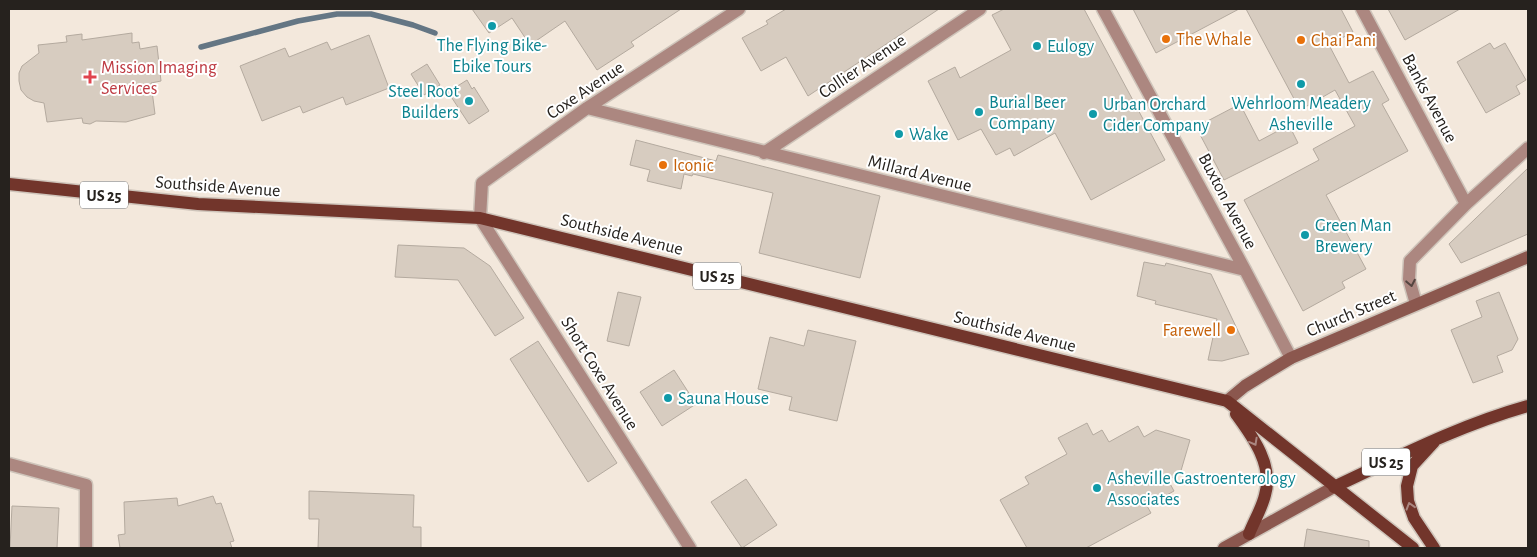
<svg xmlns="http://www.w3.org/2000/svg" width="1537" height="557" font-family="'Alegreya Sans',sans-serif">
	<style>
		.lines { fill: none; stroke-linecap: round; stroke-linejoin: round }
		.stream { stroke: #647684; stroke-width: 5.5 }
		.building { fill: #d7ccc0; stroke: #b4aa9f }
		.street-casing { stroke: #cec4ba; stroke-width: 15 }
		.secondary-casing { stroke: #cec4ba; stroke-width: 15 }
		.primary-casing { stroke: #cec4ba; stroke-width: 15 }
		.street { stroke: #ac8780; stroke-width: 12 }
		.secondary { stroke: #8b574e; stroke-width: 12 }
		.primary { stroke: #72352b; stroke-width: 12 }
		.oneway { stroke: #554540 }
		.oneway2 { stroke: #aa8680 }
		.culture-dot { fill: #0f9aa8; stroke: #fff; stroke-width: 2 }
		.food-dot { fill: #e8710a; stroke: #fff; stroke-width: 2 }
		.health-dot { fill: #e0444e; stroke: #fff; stroke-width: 2 }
		.labels { text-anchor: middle; stroke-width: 4; stroke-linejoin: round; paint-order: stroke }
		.shield { fill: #fff; stroke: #676462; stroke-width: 1 }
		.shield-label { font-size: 16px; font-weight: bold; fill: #26221e }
		.food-label { font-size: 18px; fill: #c56008; stroke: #fff; text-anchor: start }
		.culture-label { font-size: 18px; fill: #0d838f; stroke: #fff; text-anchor: start }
		.street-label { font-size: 18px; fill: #26221e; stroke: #fff }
		.health-label { font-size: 18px; fill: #be3a42; stroke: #fff; text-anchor: start }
	</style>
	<rect width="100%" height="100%" fill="#f3e8dc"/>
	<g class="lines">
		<!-- stream -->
		<path class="stream" d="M201,47l97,-26 39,-7h34l42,11 22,8"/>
	</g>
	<!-- building -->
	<path class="building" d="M472,9h209l-50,33 3,4 -37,24 -32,-49 -35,24 -18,-27 -23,15z
		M786,9h153l-131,87 -22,-39 -25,14 -19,-33 26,-14 -2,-3z
		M1004,9h80l81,151 -74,40 -36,-67 -41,23 -4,-8 -14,7 -15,-26 -23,11 -30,-59 27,-14 5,11 51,-28 -19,-35z
		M1133,9h106l-83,44z
		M1246,9h95l12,23 -24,13 20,38 24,-12 16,29 -7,4 26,47 -82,44 40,74 -24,13 3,6 -42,23 -59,-111 75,-40 -6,-11 42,-23 -20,-36 -35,20z
		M1388,9h72l-55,31z
		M132,33v10l7,-1 1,7 17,-3 4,35 -10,2 4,31 -29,8 -30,-1 -6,3 -7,-1 -1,-5 -35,4 -3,-19 -10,-2 -7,-4 -6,-7 -2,-9v-8l3,-7 17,-13 -1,-8 29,-3 -1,-6 16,-2v6z
		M369,35l20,53 -43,17 -3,-8 -40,16 -3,-7 -38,15 -22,-55 45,-18 4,9 38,-15 4,8z
		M1490,43l4,6 11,-6 21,37 -10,6 4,8 -34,19 -29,-51z
		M427,64l13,21 -16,10 -13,-21z
		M467,80l5,9 2,-2 15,24 -20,13 -21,-32z
		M1240,104l19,37 30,-16 9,18 -74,37 -28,-53z
		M636,140l80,21 2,-6 162,41 -20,82 -101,-25 14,-60 -80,-19 -1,2 -8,-2 -3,15 -34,-8 3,-11 -20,-5z
		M1528,168v66l-67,29 -12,-19z
		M398,245l66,3 26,18 34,52 -29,18 -37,-56 -63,-3z
		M1144,262l21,4 1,-3 45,11 38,80 -27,7 -14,-1 9,-41 -62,-15 1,-3 -19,-5z
		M618,292l23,5 -12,49 -22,-5z
		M1499,292l19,47 -6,11 -15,6 6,16 -30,11 -22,-53 31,-13 -6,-16z
		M808,330l48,11 -19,80 -48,-11 3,-13 -34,-8 12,-52 34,9z
		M538,341l79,122 -29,19 -78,-123z
		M674,370l22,34 -34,22 -22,-34z
		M1087,423l6,12 9,-5 7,12 29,-16 6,11 12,-7 34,10 -10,34 -12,6 6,11 -27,15 4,7 -65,35h-59l-27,-48 29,-16 -4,-7 42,-23 -9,-16z
		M746,479l31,46 -35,23 -31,-46z
		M309,491l105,4 -1,32h8v21h-103l1,-29h-10z
		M213,496l3,8 5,-1 13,38 -4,1 2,6h-112l-2,-13 7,-1 -1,-32 53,-4 1,8z
		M12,506l47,2 -2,40h-47z
		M1307,529l62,12v7h-65z"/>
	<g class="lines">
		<!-- street casing -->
		<g class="street-casing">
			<path id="street" d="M1103,9l142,261 46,88
				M1362,9l104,195
				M587,108l658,162
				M764,153l216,-144
				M1416,304l-7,-25 1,-18 56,-57 62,-56
				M9,464l77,21v63
				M690,548l-210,-330 2,-35 105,-75 152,-99"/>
		</g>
		<!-- secondary casing -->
		<g class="secondary-casing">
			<path id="secondary" d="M1227,401l18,-15 46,-28 237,-101
				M1224,548l110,-61"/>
		</g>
		<!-- primary casing -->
		<g class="primary-casing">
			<path id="primary" d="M9,184l189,20 282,14 747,183 186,147
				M1236,414c16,22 38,51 29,81 -3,13 -11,26 -16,39
				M1334,487c64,-30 126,-62 194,-81
				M1434,548l-20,-30 -6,-17 -1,-15 5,-20 22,-24"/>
		</g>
		<!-- street -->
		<use href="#street" class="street"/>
		<!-- secondary -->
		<use href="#secondary" class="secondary"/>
		<!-- primary -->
		<use href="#primary" class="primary"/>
	</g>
	<!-- one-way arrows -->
	<defs><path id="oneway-chevron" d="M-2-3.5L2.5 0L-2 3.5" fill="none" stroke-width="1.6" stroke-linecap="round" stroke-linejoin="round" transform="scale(1.25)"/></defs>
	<use class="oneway" href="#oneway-chevron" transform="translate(1411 283) rotate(79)"/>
	<g class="oneway2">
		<use href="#oneway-chevron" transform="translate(1254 442) rotate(61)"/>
		<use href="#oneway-chevron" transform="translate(1410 506) rotate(-107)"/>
	</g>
	<!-- markers -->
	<g class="culture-dot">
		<circle cx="492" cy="26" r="5"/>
		<circle cx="1037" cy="46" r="5"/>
		<circle cx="1301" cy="84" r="5"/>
		<circle cx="469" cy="101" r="5"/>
		<circle cx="979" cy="112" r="5"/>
		<circle cx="1093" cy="114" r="5"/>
		<circle cx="899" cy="134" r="5"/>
		<circle cx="1305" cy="235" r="5"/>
		<circle cx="668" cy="398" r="5"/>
		<circle cx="1097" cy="488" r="5"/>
	</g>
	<g class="food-dot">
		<circle cx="1166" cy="39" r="5"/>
		<circle cx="1301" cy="40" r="5"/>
		<circle cx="663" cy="165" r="5"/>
		<circle cx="1231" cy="330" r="5"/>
	</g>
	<path class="health-dot" d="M87.5 69.5h5v5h5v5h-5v5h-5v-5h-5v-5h5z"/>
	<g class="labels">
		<!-- shield labels -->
		<g class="shield">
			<rect x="80" y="181.5" width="48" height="27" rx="4"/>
			<rect x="693" y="262.5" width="48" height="27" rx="4"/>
			<rect x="1362" y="448.5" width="48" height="27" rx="4"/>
		</g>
		<g class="shield-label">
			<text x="104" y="201">US 25</text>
			<text x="717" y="282">US 25</text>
			<text x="1386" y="468">US 25</text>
		</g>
		<!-- food labels -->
		<g class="food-label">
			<text x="1176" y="45">The Whale</text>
			<text x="1311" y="46">Chai Pani</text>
			<text x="673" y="171">Iconic</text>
			<text x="1221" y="336" text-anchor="end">Farewell</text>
		</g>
		<!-- culture labels -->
		<g class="culture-label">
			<text x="492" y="51" text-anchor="middle">The Flying Bike-<tspan x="492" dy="21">Ebike Tours</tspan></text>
			<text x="1047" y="52">Eulogy</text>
			<text x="459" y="97" text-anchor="end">Steel Root<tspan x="459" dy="21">Builders</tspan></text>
			<text x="989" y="108">Burial Beer<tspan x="989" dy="21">Company</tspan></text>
			<text x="1301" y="109" text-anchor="middle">Wehrloom Meadery<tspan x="1301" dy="21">Asheville</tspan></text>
			<text x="1103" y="110">Urban Orchard<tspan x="1103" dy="21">Cider Company</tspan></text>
			<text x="909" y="140">Wake</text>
			<text x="1315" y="231">Green Man<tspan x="1315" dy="21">Brewery</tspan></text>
			<text x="678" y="404">Sauna House</text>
			<text x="1107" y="484">Asheville Gastroenterology<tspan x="1107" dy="21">Associates</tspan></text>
		</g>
		<!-- street labels -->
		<g class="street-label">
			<text transform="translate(862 66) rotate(-34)" y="6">Collier Avenue</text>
			<text transform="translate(585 90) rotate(-34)" y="6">Coxe Avenue</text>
			<text transform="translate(1430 98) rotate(62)" y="6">Banks Avenue</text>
			<text transform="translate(920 173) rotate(14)" y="6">Millard Avenue</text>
			<text transform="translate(218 186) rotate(4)" y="6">Southside Avenue</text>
			<text transform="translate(1228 201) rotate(62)" y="6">Buxton Avenue</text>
			<text transform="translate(622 234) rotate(14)" y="6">Southside Avenue</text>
			<text transform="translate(1351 313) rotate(-23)" y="6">Church Street</text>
			<text transform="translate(1015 331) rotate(14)" y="6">Southside Avenue</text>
			<text transform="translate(600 373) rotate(58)" y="6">Short Coxe Avenue</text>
		</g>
		<!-- health labels -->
		<g class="health-label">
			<text x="101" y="73">Mission Imaging<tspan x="101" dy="21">Services</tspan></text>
		</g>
	</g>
	<!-- border -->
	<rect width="1537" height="557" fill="none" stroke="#26221e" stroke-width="20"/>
</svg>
